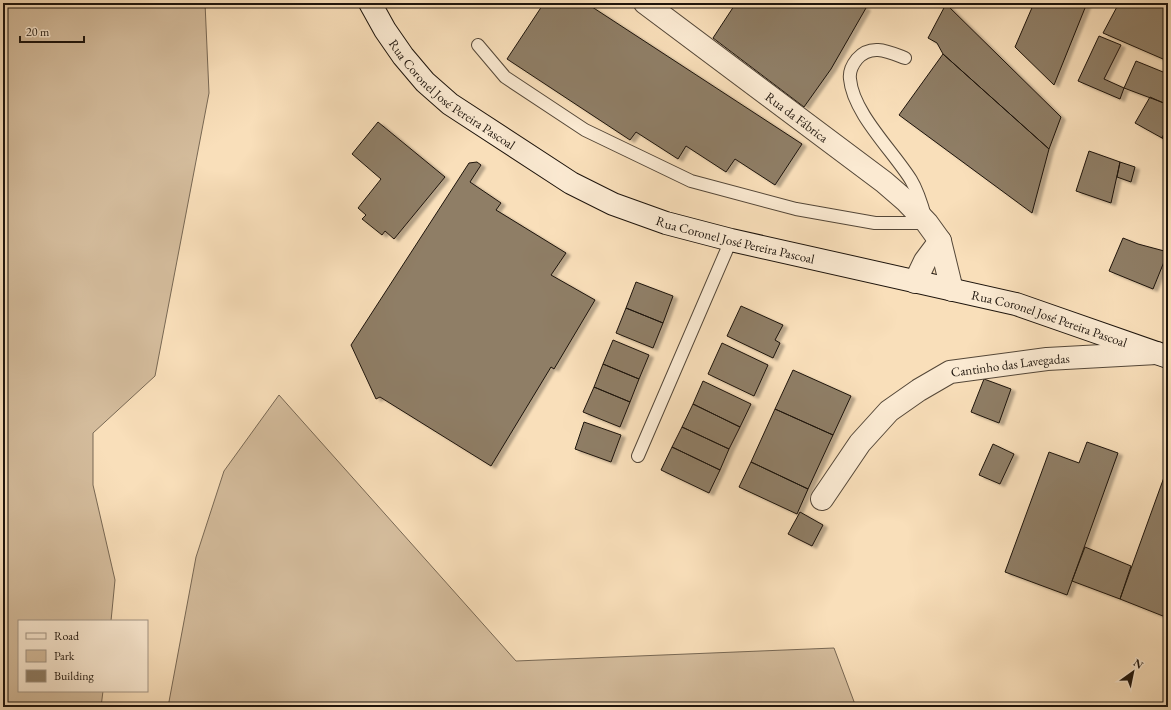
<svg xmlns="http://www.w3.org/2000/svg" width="1171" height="710" font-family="'EB Garamond',serif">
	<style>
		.green { fill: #d4bc9c; stroke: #786854 }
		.building { fill: #8f7e66; stroke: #1d140c; filter: url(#shadow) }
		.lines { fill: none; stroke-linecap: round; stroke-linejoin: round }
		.lane-casing { stroke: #544738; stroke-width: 14 }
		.street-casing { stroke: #544738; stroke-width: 24 }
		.secondary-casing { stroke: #1d140c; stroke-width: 24 }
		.lane { stroke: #fbead2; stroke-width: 12 }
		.street { stroke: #fbead2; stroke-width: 22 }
		.secondary { stroke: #fbead2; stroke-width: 22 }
		.labels { text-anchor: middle; stroke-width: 4; stroke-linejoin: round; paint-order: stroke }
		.street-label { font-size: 13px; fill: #1d140c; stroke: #fbead2 }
	</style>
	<defs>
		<filter id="shadow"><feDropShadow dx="4.5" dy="2.5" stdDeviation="1" flood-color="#0004"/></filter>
	</defs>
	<rect width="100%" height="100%" fill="#f9dfba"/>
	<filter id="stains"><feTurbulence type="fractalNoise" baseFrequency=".005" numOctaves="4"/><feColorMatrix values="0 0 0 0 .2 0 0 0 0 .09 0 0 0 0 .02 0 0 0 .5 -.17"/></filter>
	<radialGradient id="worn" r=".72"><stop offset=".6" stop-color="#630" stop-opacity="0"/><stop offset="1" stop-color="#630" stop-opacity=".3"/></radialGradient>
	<!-- green -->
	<path class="green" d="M3,3h202l4,90 -54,283 -62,57v52l22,95 -4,41h-92v70h84l-2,16h-98z
		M279,395l237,266 318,-13 22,59h-688l28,-150 28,-86z"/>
	<!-- building -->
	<path class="building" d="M544,3h42l216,141 -27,41 -40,-26 -9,13 -40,-26 -8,13 -42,-27 -6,8 -123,-81z
		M736,3h121l9,5 -35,61 -27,38 -91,-69z
		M1034,3h53l-33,82 -39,-38z
		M1119,3h49v44l-5,12 -60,-26z
		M946,4l115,113 -12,32 -106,-95 -6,-11 -9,-5z
		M1099,36l22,9 -17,34 20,9 -4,11 -42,-18z
		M943,54l106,95 -17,64 -133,-98z
		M1136,61l32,13v21l-4,8 -40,-15z
		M1150,97l18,8v21l-6,12 -27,-15z
		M378,122l67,55 -51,62 -9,-8 -3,4 -20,-16 4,-4 -8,-7 23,-29 -29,-25z
		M1168,126v17l-6,-5z
		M1089,151l31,11 -9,41 -35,-12z
		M477,162l4,3 -11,17 31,21 -5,7 70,43 -15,22 44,25 -41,69 -3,-2 -60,99 -111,-69 -4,2 -25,-54 118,-182z
		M1120,162l15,5 -4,15 -14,-5z
		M1123,238l15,6 30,8 -15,37 -44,-18z
		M636,282l37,14 -10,27 -37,-15z
		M741,306l42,19 -8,15 5,3 -7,15 -46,-22z
		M626,308l37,15 -10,25 -37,-15z
		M613,340l36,15 -10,24 -36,-15z
		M722,343l46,22 -14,31 -46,-22z
		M603,364l36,15 -9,23 -36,-15z
		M793,370l58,26 -18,39 -58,-26z
		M984,379l27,10 -12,34 -28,-11z
		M703,381l48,23 -11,23 -47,-23z
		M594,387l36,15 -10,25 -37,-15z
		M693,404l47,23 -11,22 -47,-22z
		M775,409l58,26 -25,54 -57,-27z
		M584,422l37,13 -10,27 -36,-13z
		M682,427l47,22 -9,21 -48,-23z
		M1087,442l31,11 -51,142 -62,-23 44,-120 30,11z
		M993,444l21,10 -14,30 -21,-9z
		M672,447l48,23 -11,23 -48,-23z
		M751,462l57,27 -11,25 -58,-27z
		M1167,469h1v149l-48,-19z
		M800,512l23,13 -11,21 -24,-12z
		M1085,547l46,19 -11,33 -48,-18z"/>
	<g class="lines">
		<!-- lane casing -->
		<g class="lane-casing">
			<path id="lane" d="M478,45l27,32 80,53 106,51 105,28 79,14h52c-4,-14 -8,-30 -16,-43 -18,-29 -58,-67 -61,-101 -1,-7 3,-15 7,-20 14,-16 32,-7 48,-1
				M638,456l93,-216"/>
		</g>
		<!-- street casing -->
		<g class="street-casing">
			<g id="street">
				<path id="s1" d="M645,3l239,179 22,19 21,22 13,18 12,49"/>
				<path d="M915,282l10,-21 15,-20"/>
				<path id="s2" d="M822,499l38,-56 29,-32 30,-21 31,-18 97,-13 110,-6"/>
			</g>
		</g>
		<!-- secondary casing -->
		<g class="secondary-casing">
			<g id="secondary">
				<path id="s3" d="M370,3l15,27 18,26 22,26 25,22 121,79 42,21 53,19 65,17 285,64 152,53"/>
			</g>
		</g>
		<!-- lane -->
		<use href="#lane" class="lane"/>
		<!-- street -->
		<use href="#street" class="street"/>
		<!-- secondary -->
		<use href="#secondary" class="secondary"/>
	</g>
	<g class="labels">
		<!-- street labels -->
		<g class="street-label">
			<text dy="5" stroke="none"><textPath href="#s3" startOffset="125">Rua Coronel José Pereira Pascoal</textPath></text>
			<text dy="5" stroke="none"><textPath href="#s1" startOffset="190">Rua da Fábrica</textPath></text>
			<text dy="5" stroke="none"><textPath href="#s3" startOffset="449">Rua Coronel José Pereira Pascoal</textPath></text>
			<text dy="5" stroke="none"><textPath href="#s3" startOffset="773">Rua Coronel José Pereira Pascoal</textPath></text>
			<text dy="5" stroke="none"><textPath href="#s2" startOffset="244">Cantinho das Lavegadas</textPath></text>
		</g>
	</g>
	<!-- margin -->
	<rect width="1171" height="710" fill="none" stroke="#f9dfba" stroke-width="16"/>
	<rect x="4" y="4" width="1163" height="702" fill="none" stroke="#1d140c" stroke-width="2"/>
	<rect x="8" y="8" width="1155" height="694" fill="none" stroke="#1d140c"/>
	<!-- legend -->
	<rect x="18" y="620" width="130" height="72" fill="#fbead2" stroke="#a29483"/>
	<rect x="26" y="633" width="20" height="6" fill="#fbead2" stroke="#a29483"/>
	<text x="54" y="640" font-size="12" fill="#1d140c">Road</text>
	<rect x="26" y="650" width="20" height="12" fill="#d4bc9c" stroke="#a29483"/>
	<text x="54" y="660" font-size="12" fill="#1d140c">Park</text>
	<rect x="26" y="670" width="20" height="12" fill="#8f7e66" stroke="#a29483"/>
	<text x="54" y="680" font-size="12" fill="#1d140c">Building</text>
	<!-- north arrow -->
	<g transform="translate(1133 672) rotate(33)" stroke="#fbead2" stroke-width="3" paint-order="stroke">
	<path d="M0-3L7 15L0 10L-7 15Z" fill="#1d140c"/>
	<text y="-6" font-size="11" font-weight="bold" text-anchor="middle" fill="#1d140c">N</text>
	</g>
	<!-- scale -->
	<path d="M20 36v6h64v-6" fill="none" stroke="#1d140c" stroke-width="2"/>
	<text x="26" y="36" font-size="12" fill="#1d140c" stroke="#fbead2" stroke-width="3" paint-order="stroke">20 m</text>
	<rect width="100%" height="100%" filter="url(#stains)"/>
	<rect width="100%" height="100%" fill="url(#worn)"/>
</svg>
